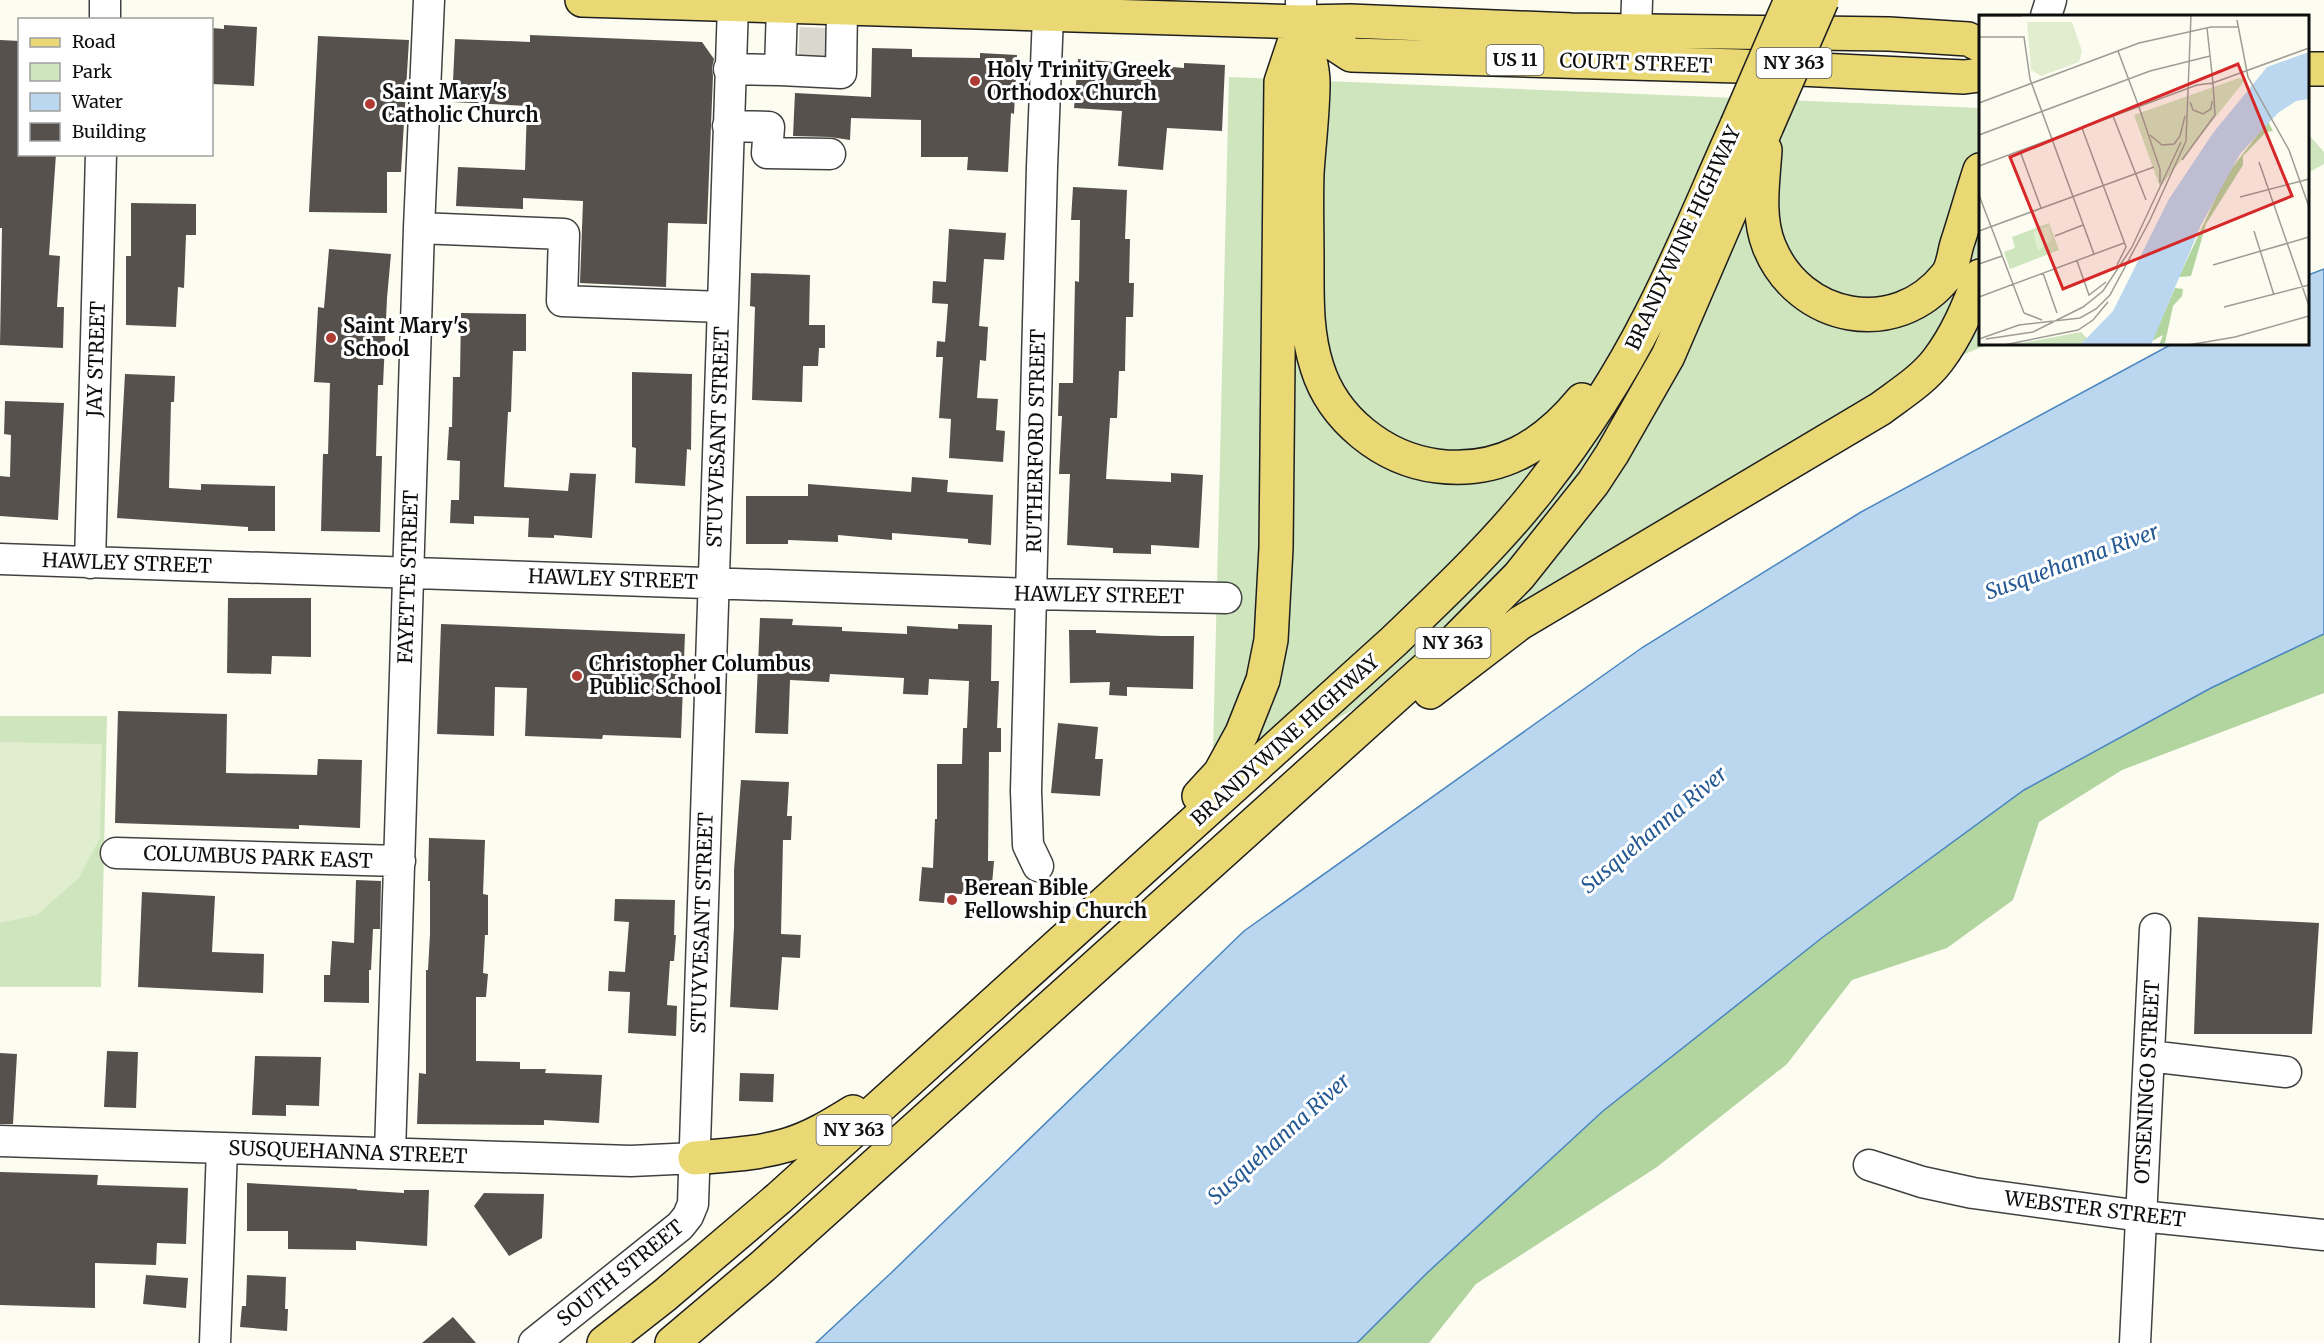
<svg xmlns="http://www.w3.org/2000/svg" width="2324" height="1343" font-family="Merriweather,serif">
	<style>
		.green { fill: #cee5be }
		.forest { fill: #b2d49f }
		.pitch { fill: #e0edce }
		.water { fill: #bbd7f0; stroke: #4985bf; stroke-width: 1.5 }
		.building { fill: #56514c }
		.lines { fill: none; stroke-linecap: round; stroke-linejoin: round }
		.minor-tunnel { stroke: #d9d8cf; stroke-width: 30; stroke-dasharray: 30 15; stroke-linecap: butt }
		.minor-casing { stroke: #414141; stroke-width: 33 }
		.major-casing { stroke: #1f1f1f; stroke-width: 36 }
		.minor { stroke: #fff; stroke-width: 30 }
		.major { stroke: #ead874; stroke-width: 33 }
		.major-bridge-casing { stroke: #1f1f1f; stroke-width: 36; stroke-linecap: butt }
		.major-bridge { stroke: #ead874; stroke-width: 33 }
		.poi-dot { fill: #b03a34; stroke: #fff; stroke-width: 2 }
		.labels { text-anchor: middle; stroke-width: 6; stroke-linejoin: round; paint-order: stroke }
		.shield { fill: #fff; stroke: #565656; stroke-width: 1.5 }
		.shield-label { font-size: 18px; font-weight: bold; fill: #0e0e0e }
		.street-label { font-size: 20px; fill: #0e0e0e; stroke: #fff }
		.poi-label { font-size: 20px; font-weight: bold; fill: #0e0e0e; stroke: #fff; text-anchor: start }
		.water-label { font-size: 21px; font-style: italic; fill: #245994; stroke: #fff }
		.inset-road { fill: none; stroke: #9d9d96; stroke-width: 1.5 }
		.view { fill: #d62828; fill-opacity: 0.15; stroke: #d62828; stroke-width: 3 }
		.inset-edge { fill: none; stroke: #0e0e0e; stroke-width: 3 }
	</style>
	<rect width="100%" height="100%" fill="#fdfcf1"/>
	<!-- green -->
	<path class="green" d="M1229,77l751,31v236h9l-108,45 -669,406z
		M2308,134l16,18v12l-16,9z
		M0,716h107l-6,271h-101z"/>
	<!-- forest -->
	<path class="forest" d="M2324,634v59l-202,77 -83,52 -26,78 -66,48 -95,32 -65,84 -130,103 -181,117 -47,59h-72l70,-70 176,-162 220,-174 201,-147 187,-102z"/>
	<!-- pitch -->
	<path class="pitch" d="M0,742l102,2 -2,94 -21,40 -42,37 -37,8z"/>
	<!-- water -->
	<path class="water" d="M2324,269v365l-113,54 -187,102 -201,147 -220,174 -176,162 -70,70h-541l75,-70 353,-342 399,-284 218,-135 311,-168h136v-69z"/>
	<!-- building -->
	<path class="building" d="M224,25l33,2 -3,59 -42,-2v-56l12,1z
		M530,35l172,7 12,17 -2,9 1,8 -6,148 -39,-1 -2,64 -86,-4 3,-82 -60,-3v11l-67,-3 2,-39 67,3 2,-64 -75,-4 3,-63 75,3z
		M318,36l91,4 -8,132h-14v41l-78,-1z
		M0,40l20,1v113h36l-7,101 11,1 -3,51h7l-1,41 -63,-3 2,-117h-2z
		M872,48l40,1v8l68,1v-5l37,2 -3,59 -3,-1 -3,59 -41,-2 1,-13h-47v-37l-70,-2 -1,22 -20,-3 -37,-1 2,-43 76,4z
		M1078,59l106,9v-5l41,2 -3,66 -55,-3 -4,42 -45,-4 4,-55 -48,-3z
		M1073,187l54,3 -2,49h5l-1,44h5l-1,34h-7l-1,54h-6l-2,47h-7l-4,61 65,3v-9l32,2 -4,73 -48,-3v9l-38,-1v-5l-46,-3 3,-71h-11l3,-58h-4l1,-33h14l2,-102 4,1 1,-62h-9z
		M131,203l65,1v31h-10l-2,53 -6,-1 -2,40 -50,-2v-69h5z
		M949,229l57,4 -2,27 -20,-1 -5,67 9,1 -2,34 -6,-1 -3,38 21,1 -2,31 9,1 -2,31 -54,-4 2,-39 -12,-1 4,-61h-7l1,-16 8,1 3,-38 -16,-1 1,-22 13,1z
		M329,249l62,5 -4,44 -4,87h-5l-2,71h6l-2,76 -59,-1 2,-77h5l2,-71 -16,-1 4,-75 6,1z
		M751,273l59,2 -1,50h16v23h-6l-1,18h-15l-1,36 -50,-2 3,-93 -5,-1z
		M461,313l65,1v37h-13l-2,61h-3l-4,75 64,4 2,-18 26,1 -4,64 -38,-3v3l-26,-1 1,-19 -55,-2v8l-24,-1 1,-23h8l1,-39 -13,-1 2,-33h3l1,-50h7z
		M632,372l60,2 -1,76 -4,-1 -2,37 -50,-3 1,-35 -4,-1z
		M125,374l50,2 -1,26h-3l-2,86 32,2v-6l74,2v45h-27v-4l-131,-9z
		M5,401l59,2 -6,117 -58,-4v-40l10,1 1,-42 -7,-1z
		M912,477l36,3 -1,12 46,3 -2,50 -23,-2v-4l-76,-6v7l-54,-5v7l-50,-2v4h-42v-48h62v-12l103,8z
		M228,598h83v59l-39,-1 -1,18 -44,-1z
		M760,618l33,1 -1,6 50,2v4l65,3v-8l51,3v-5l34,1 -1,56h8l-2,47h4v24h-12l-1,109h6l-3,35 -46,-3 -1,10 -25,-2 3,-34 11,1 2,-49h2v-55h25l1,-36h4l2,-47 -40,-2 -1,16 -25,-1 1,-16 -74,-4 -1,8 -39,-2 -2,54 -33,-1z
		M441,624l244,10 -4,104 -78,-3 -1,4 -77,-3 2,-48 -32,-1 -1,49 -57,-2z
		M1069,630h27v3l65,3h33l-1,53 -66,-2v9l-18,-1 1,-13 -40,1z
		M118,711l109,3 -1,59 91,2 1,-16 44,1 -2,68 -61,-3v4l-184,-6z
		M1058,723l40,4 -3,32h8l-3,37 -49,-3z
		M741,780l48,2 -2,34h5l-1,24h-8l-2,94 20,1 -1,23 -18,-1 -4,53 -48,-3 4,-80v-57z
		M429,838l56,2 -2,54 5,1v40h-3l-2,38 5,1 -2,23h-10v64l44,1v7h26l-1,4 57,2 -3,48 -55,-3v5l-127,-1 2,-51 7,1v-104h2l2,-36v-53h-2z
		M356,880l25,1 -1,48h-7l-2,41h-2v33l-45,-1v-27h6l2,-34 22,2z
		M142,892l73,4 -3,56 52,2 -1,39 -125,-6z
		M615,899l60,1 -1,35h2l-2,26h-4l-3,44 10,1 -1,30 -48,-3 2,-41 -22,-1 1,-20 16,1 4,-50 -15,-1z
		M2198,917l121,6 -7,111h-118z
		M107,1051l31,1 -2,56 -32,-1z
		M0,1053l17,1 -4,70h-13z
		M255,1056l66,1 -2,49 -33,-1v11l-34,-1z
		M740,1073l34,1 -1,28 -34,-1z
		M0,1172l98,3 -1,10 91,3 -2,56 -29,-1 -1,22 -61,-2v45l-95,-3z
		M247,1183l110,6v1l47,3v-3h25l-2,56 -71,-5v9l-68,-1v-18h-41z
		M484,1193l60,1 -2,44 -33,18 -35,-50z
		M146,1275l42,3 -2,30 -43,-4z
		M247,1275l39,2 -1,32h3l-1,22 -47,-4 2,-21h4z
		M453,1317l23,26h-54z"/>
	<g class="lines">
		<!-- minor-tunnel -->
		<path class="minor-tunnel" d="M799,42l33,1"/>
		<!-- minor casing -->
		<g class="minor-casing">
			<path id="minor" d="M2046,16l5,-16
				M105,20v-20
				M1301,22v-22
				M1636,31l1,-31
				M729,69l51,1 2,-63
				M780,70l61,3 1,-65
				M728,126l41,1 -2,26 63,1
				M419,228l145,6 -2,67 160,6
				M0,559l1032,35 194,4
				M90,563l11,-409
				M116,853l284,8
				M1038,866l-10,-21 -2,-54 16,-624 6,-152
				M2149,1056l137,16
				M0,1141l631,20 64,-3
				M390,1153l29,-925 10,-228
				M1869,1165l53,17 51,11 168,23 183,19
				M215,1343l7,-195
				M534,1343l146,-117 8,-10 5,-12 40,-1199
				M2135,1343l20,-414"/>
		</g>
		<!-- major casing -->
		<g class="major-casing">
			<path id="major" d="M582,0l719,22 49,-1 221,9 318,4 79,5 12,6
				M1301,22l50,33 387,11 226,11 16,-2
				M1301,24c4,18 12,39 12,58 0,30 -4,60 -6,91 -1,30 0,60 0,91 0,34 -1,69 10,103 16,52 66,92 120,99 62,8 107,-20 145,-66
				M2308,69h16
				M1765,150c-2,31 -8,66 4,96 30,75 127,94 178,29 6,-8 7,-21 10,-31 8,-24 15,-50 23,-74
				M1430,692l90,-69 360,-214c20,-15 43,-29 58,-49 19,-25 31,-54 42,-84
				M1199,796l21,-23 22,-40 21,-53 8,-40 5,-92 5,-466 20,-60
				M695,1158c31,-3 62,-4 92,-13 24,-7 45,-20 66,-33
				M604,1343l61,-48 114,-97 615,-557c51,-49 102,-97 145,-152 42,-54 80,-112 111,-173 32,-62 58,-127 87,-191
				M672,1343l91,-77 676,-609 80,-81 74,-93 19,-29 56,-98 99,-230"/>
		</g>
		<!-- minor -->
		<use href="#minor" class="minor"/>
		<!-- major -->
		<use href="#major" class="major"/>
		<!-- major-bridge casing -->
		<g class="major-bridge-casing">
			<path id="major-bridge" d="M1737,125l54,-125
				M1767,126l55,-126"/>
		</g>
		<!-- major-bridge -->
		<use href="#major-bridge" class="major-bridge"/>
	</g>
	<!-- markers -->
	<g class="poi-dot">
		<circle cx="975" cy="81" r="6"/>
		<circle cx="370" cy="104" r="6"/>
		<circle cx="331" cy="338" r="6"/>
		<circle cx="577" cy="676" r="6"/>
		<circle cx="952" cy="900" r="6"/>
	</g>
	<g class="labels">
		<!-- shield labels -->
		<g class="shield">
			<rect x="1486.5" y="45" width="57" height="30" rx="4.5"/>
			<rect x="1756.5" y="48" width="75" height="30" rx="4.5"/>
			<rect x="1415.5" y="628" width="75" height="30" rx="4.5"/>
			<rect x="816.5" y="1115" width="75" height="30" rx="4.5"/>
		</g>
		<g class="shield-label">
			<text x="1515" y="66">US 11</text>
			<text x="1794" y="69">NY 363</text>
			<text x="1453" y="649">NY 363</text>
			<text x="854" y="1136">NY 363</text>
		</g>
		<!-- street labels -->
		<g class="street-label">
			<text transform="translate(1636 63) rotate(2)" y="7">COURT STREET</text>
			<text transform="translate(1683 238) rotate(-65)" y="7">BRANDYWINE HIGHWAY</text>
			<text transform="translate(96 359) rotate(-88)" y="7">JAY STREET</text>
			<text transform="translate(718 437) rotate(-88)" y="7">STUYVESANT STREET</text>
			<text transform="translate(1036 441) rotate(-89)" y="7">RUTHERFORD STREET</text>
			<text transform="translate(127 563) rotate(2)" y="7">HAWLEY STREET</text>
			<text transform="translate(408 577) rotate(-88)" y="7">FAYETTE STREET</text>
			<text transform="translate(613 579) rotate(2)" y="7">HAWLEY STREET</text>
			<text transform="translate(1099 595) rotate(1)" y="7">HAWLEY STREET</text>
			<text transform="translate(1285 740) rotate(-42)" y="7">BRANDYWINE HIGHWAY</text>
			<text transform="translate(258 857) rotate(2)" y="7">COLUMBUS PARK EAST</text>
			<text transform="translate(702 923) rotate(-88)" y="7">STUYVESANT STREET</text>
			<text transform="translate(2147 1082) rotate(-87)" y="7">OTSENINGO STREET</text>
			<text transform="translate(348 1152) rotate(2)" y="7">SUSQUEHANNA STREET</text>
			<text transform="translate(2095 1209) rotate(7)" y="7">WEBSTER STREET</text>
			<text transform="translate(620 1273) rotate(-39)" y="7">SOUTH STREET</text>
		</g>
		<!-- poi labels -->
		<g class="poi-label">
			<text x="987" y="77">Holy Trinity Greek<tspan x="987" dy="23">Orthodox Church</tspan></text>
			<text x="382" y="99">Saint Mary's<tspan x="382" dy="23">Catholic Church</tspan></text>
			<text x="343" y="333">Saint Mary's<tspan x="343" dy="23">School</tspan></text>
			<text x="589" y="671">Christopher Columbus<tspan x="589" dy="23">Public School</tspan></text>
			<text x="964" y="895">Berean Bible<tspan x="964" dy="23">Fellowship Church</tspan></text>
		</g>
		<!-- water labels -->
		<g class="water-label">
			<text transform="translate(2072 562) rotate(-20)" y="7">Susquehanna River</text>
			<text transform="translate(1654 830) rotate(-40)" y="7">Susquehanna River</text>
			<text transform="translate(1279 1139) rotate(-42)" y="7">Susquehanna River</text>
		</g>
	</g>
	<!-- overview -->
	<g transform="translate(1979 15)">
		<rect width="330" height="330" fill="#fdfcf1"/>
		<path d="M260,63l6,2 -85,107 -26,-72zM70,208l10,27 -49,19 -6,-17 11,-4 -3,-11zM102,317l6,6 -7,7h-68z" fill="#cee5be"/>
		<path d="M289,106l5,10 -7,1 -23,24v9l-37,59 -15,52 -12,1 47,-101zM196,273l8,1 -1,7 -9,10 -8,37 -6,2 4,-10 -11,6z" fill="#b2d49f"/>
		<path d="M48,7h45l10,29 -3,11 -38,14 -10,-6zM70,211l3,14 -14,11 -5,-19z" fill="#e0edce"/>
		<path d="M330,37v47l-13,2 -18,12 -38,41 -39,71 -50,120h-71l33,-34 56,-112 44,-66 54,-66z" fill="#bbd7f0"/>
		<path class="inset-road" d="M0,1h43M258,5l11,57 41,73 20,57M228,13l6,55M0,22h45l6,42 64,175M139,36l21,56M231,69l99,-36M211,87l3,8 10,4 8,-5 1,-8M0,88l160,-60 72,-16h27M160,92l21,62v14M134,101l33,84M103,113l44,119 -9,18M0,120l171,-64 60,-15M171,120l12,10 12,-1 6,-8 5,-20M41,136l21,57M203,145l33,-45 -2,-32M280,147l50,144M0,151l218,-81 16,-2M0,180l45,118M261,182l69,-18M0,216l175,-64M275,216l20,64M76,221l28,-11M98,246l12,34 17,-13M0,249l23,-8M234,250l96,-28M64,258l14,40M0,282l145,-54M245,292l85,-22M45,298l18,7M0,324l40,-14 61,-7 16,-9 14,-14 40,-75 36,-79 5,-126M7,324l47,-7 50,-25 20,-16 29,-44 49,-105M25,330l74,-15 15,-10 15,-18M209,330l47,-8 74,-21"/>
		<path class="view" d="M259,49l54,132 -229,93 -53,-132z"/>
		<rect width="330" height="330" class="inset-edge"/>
	</g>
	<!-- legend -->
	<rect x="18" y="18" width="195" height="138" fill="#ffffff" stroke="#9f9f9f" stroke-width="1.5"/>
	<rect x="30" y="38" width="30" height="9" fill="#ead874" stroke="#9f9f9f" stroke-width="1.5"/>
	<text x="72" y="48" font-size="18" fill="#0e0e0e">Road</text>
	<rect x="30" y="63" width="30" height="18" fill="#cee5be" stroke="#9f9f9f" stroke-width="1.5"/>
	<text x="72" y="78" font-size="18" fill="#0e0e0e">Park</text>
	<rect x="30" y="93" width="30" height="18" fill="#bbd7f0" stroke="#9f9f9f" stroke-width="1.5"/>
	<text x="72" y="108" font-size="18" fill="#0e0e0e">Water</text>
	<rect x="30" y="123" width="30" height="18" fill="#56514c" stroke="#9f9f9f" stroke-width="1.5"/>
	<text x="72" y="138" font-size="18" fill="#0e0e0e">Building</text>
</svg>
